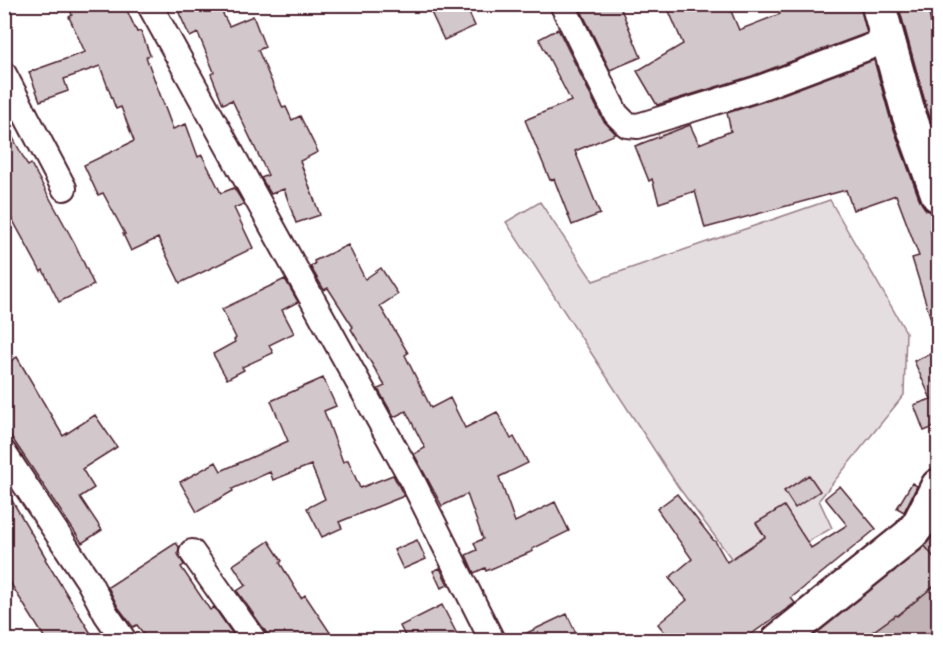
<svg xmlns="http://www.w3.org/2000/svg" width="943" height="645" font-family="'Shantell Sans',sans-serif">
	<style>
		.green { fill: #e5dee0; stroke: #987e86; stroke-width: 1.5 }
		.water { fill: #c1b3b6; stroke: #91787e; stroke-width: 1.5 }
		.building { fill: #d2c7cb; stroke: #4a1f2b; stroke-width: 1.5 }
		.lines { fill: none; stroke-linecap: round; stroke-linejoin: round }
		.street-casing { stroke: #4a1f2b; stroke-width: 28 }
		.secondary-casing { stroke: #4a1f2b; stroke-width: 38 }
		.street { stroke: #fff; stroke-width: 24 }
		.secondary { stroke: #fff; stroke-width: 33 }
	</style>
	<rect width="100%" height="100%" fill="#fff"/>
	<filter id="ink" filterUnits="userSpaceOnUse"><feTurbulence type="fractalNoise" baseFrequency=".0167" numOctaves="2"/><feDisplacementMap in="SourceGraphic" scale="12" xChannelSelector="R" yChannelSelector="G"/><feConvolveMatrix kernelMatrix="1 2 1 2 8 2 1 2 1" color-interpolation-filters="sRGB"/></filter>
	<g filter="url(#ink)">
		<!-- green -->
		<path class="green" d="M830,200l76,132 -2,63 -85,105 13,28 -87,49 -66,-89 -173,-266 34,-20 53,79z"/>
		<!-- water -->
		<path class="water" d="M889,5h49v157z
			M938,527v113h-137z"/>
		<!-- building -->
		<path class="building" d="M68,4h56l13,28 4,-1 9,24 -4,2 27,72 13,-5 12,33 4,-2 19,38 13,-5 10,16 -10,4 19,40 -73,35 -22,-45 -27,13 -8,-17h2l-22,-41 -5,2 -14,-30 50,-24 -13,-34 -5,2 -16,-43 -36,13 4,12 -28,10 -11,-29 56,-20 -16,-35 3,-2z
			M175,4h43l11,22 24,-10 12,31 -7,3 25,58 3,-1 6,13 8,-4 18,36 -18,9 20,54 -24,8 -12,-34 -13,5 -10,-16 7,-3 -36,-75 -9,4 -12,-30 3,-2 -16,-39 -8,4z
			M427,4h38l10,22 -31,14z
			M578,4h41l22,53 -31,13z
			M666,4h62l11,26 41,-16 -3,-10h83l7,29 -115,43 -95,29 -20,-34 46,-27z
			M898,4h29l12,58 -4,1 4,18v60l-12,-32z
			M558,29l45,91 13,14 -41,17 25,63 -28,11 -18,-46 -4,1 -25,-60 46,-19 -32,-62z
			M874,60l17,61 29,80 6,9 11,3 2,5v8l-9,3 6,22h3v77l-5,1 -22,-71 7,-2 -23,-61 -43,15 -7,-20 -141,38 -10,-37 -36,12 -7,-24 -3,2 -14,-35 55,-21 9,19 32,-13 -4,-18 35,-11z
			M4,121l24,45 3,-2 44,80 19,41 -35,17 -16,-32 -2,2 -37,-68z
			M348,245l17,34 16,-11 17,26 -18,12 28,47 -3,2 26,53 19,-10 15,30 32,-16 14,27 3,-2 14,26 -29,14 16,45 40,-20 14,29 -37,18 1,2 -47,20 -1,-3 -11,5 -8,-18 11,-5 -3,-7 9,-4 -16,-45 -25,12 -28,-52 11,-6 -19,-37 -12,6 -16,-28 7,-3 -34,-57 2,-2 -25,-39 -4,2 -14,-24 5,-2 -1,-3z
			M285,279l13,23 -16,8 12,23 -25,12 4,8 -31,14 2,3 -17,9 -14,-25 22,-12 -1,-2 2,-2 -14,-29z
			M939,350v75l-15,6 -10,-26 17,-6 -17,-38z
			M17,357l46,79 32,-21 22,32 -35,22 12,19 -14,9 22,33 -20,13 -78,-117v-61z
			M323,378l13,28 -12,5 19,51 5,-2 12,28 33,-13 11,21 -65,26 3,6 -20,9 -15,-29 18,-9 -14,-34 -38,15 -3,-8 -38,17 1,2 -36,21 -17,-30 36,-20 5,9 67,-30 -17,-40z
			M809,475l11,16 -25,17 -11,-17z
			M912,483l5,3 -13,26 -7,-4z
			M840,486l36,43 -85,69 4,5 -52,37h-72l-13,-16 29,-24 -18,-22 23,-19 -35,-50 20,-15 37,47h1l12,21 38,-25 -9,-14 28,-17 27,42 36,-23 -22,-27z
			M4,487l42,71 -1,1 50,81h-49l-42,-67z
			M417,540l9,19 -23,10 -9,-19z
			M269,541l13,20 -2,2 21,35 4,-3 30,45h-67l-2,-8 -29,-41 9,-6 -13,-20z
			M176,543l3,4 -1,7 6,11 -3,2 29,43 4,-3 23,33h-89l-11,-15 -4,2 -15,-20 -10,-20z
			M925,546l14,18v18l-42,34 -1,-1 -35,25h-53z
			M440,568l8,17 -7,3 -8,-17z
			M442,605l18,35h-53l-7,-14z
			M567,614l12,26h-67z"/>
		<g class="lines">
			<!-- street casing -->
			<g class="street-casing">
				<path id="street" d="M149,4l261,472 82,164
					M562,4l54,110 11,11 11,1 119,-37 131,-49
					M4,74l60,114
					M4,453l84,127 18,34 18,26
					M192,552l62,88"/>
			</g>
			<!-- secondary casing -->
			<g class="secondary-casing">
				<path id="secondary" d="M878,4l31,111 29,80
					M779,640l130,-104 10,-12 19,-38"/>
			</g>
			<!-- street -->
			<use href="#street" class="street"/>
			<!-- secondary -->
			<use href="#secondary" class="secondary"/>
		</g>
	</g>
	<!-- margin -->
	<rect width="943" height="645" fill="none" stroke="#fff" stroke-width="24"/>
	<rect x="12" y="12" width="919" height="621" fill="none" stroke="#4a1f2b" stroke-width="2" filter="url(#ink)"/>
</svg>
